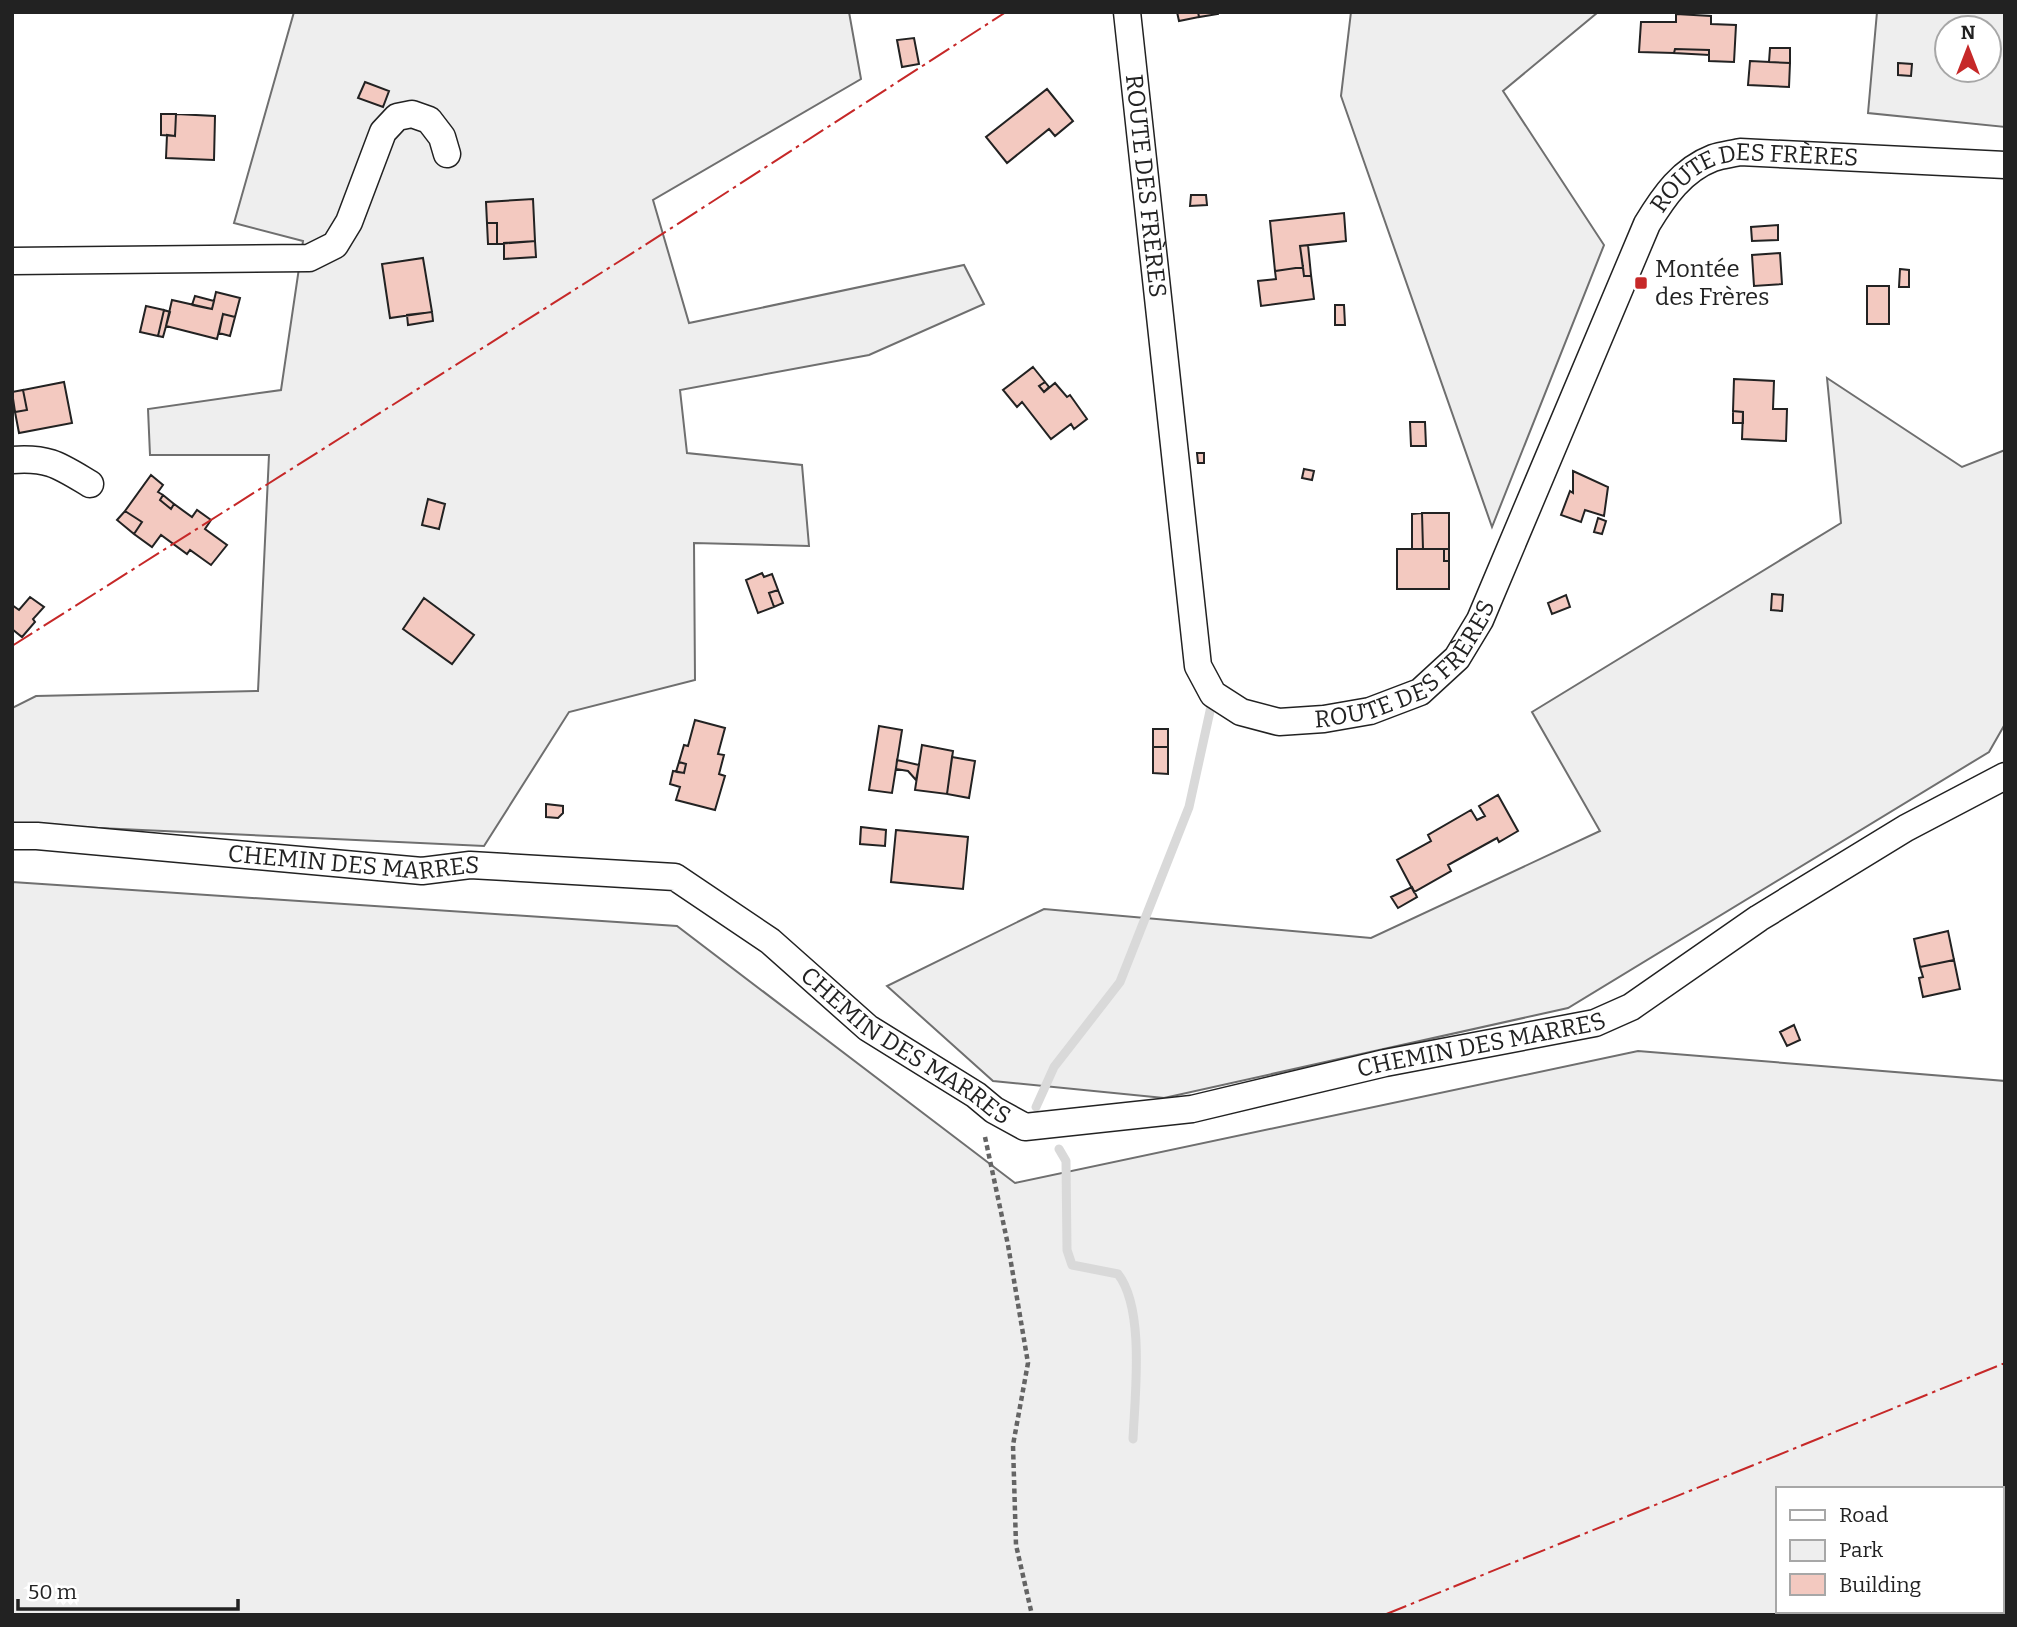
<svg xmlns="http://www.w3.org/2000/svg" width="2017" height="1627" font-family="Bitter,serif">
	<style>
		.green { fill: #eee; stroke: #6f6f6f; stroke-width: 2; fill-rule: evenodd }
		.lines { fill: none; stroke-linecap: round; stroke-linejoin: round }
		.stream { stroke: #d9d9d9; stroke-width: 9 }
		.building { fill: #f3c9c0; stroke: #222; stroke-width: 2 }
		.street-casing { stroke: #222; stroke-width: 29 }
		.path { stroke: #646464; stroke-width: 4.5; stroke-dasharray: 5 3.5; stroke-linecap: butt }
		.street { stroke: #fff; stroke-width: 26 }
		.power { stroke: #c62828; stroke-width: 2; stroke-dasharray: 24 5 3.5 5; stroke-linecap: butt }
		.poi-dot { fill: #c62828; stroke: #fff; stroke-width: 2.5 }
		.labels { text-anchor: middle; stroke-width: 5; stroke-linejoin: round; paint-order: stroke }
		.street-label { font-size: 24px; fill: #222; stroke: #fff }
		.poi-label { font-size: 24px; fill: #222; stroke: #fff; text-anchor: start }
	</style>
	<rect width="100%" height="100%" fill="#fff"/>
	<!-- green -->
	<path class="green" d="M294,12h555l12,67 -208,121 36,123 275,-58 20,39 -115,51 -189,35 7,63 115,12 7,81 -115,-3 1,137 -126,32 -85,134 -472,-22v-116l24,-12 222,-5 11,-236h-119l-2,-46 133,-19 22,-149 -69,-18z
		M1351,12h255l-9,1 -94,78 101,154 -112,282 -151,-431z
		M1877,12h128v115l-137,-14zM1947,28h42v42h-42z
		M1827,378l135,89 43,-17v274l-16,28 -421,256 -404,90 -171,-17 -106,-95 157,-77 327,29 229,-107 -68,-119 309,-189z
		M12,882l665,44 338,257 623,-132 367,30v534h-1993zM1777,1489h224v122h-224z"/>
	<g class="lines">
		<!-- stream -->
		<path class="stream" d="M1036,1107l18,-40 66,-85 69,-175 23,-105
			M1059,1149l7,12 1,89 5,15 46,9c27,35 17,120 15,165"/>
	</g>
	<!-- building -->
	<path class="building" d="M1177,12h21l1,5 -20,4z
		M1198,12h20v2l-19,3z
		M1676,14l35,2v8l25,1 -2,37 -25,-1v-11l-34,-1 -1,4 -35,-1 2,-30h35z
		M914,38l5,26 -17,3 -5,-27z
		M1770,48h20v15l-21,-1z
		M1675,49l34,1v5l-35,-2z
		M1750,61l40,2 -1,24 -41,-2z
		M1898,63l14,1 -1,12 -13,-1z
		M365,82l24,9 -6,16 -25,-9z
		M1047,89l26,32 -18,15 -6,-7 -42,34 -21,-26z
		M161,114h15l-1,22 -14,-1z
		M176,114l39,2 -1,44 -48,-2 1,-23 8,1z
		M1191,195h15l1,10 -17,1z
		M533,199l2,42 -38,3v-21h-10l-1,-21z
		M1344,213l2,28 -46,5 3,21 -28,4 -5,-50z
		M487,223h10v21h-9z
		M1778,225v15l-26,1 -1,-14z
		M535,241l1,16 -32,2v-16z
		M1308,245l3,30 -7,1 -4,-30z
		M1780,253l2,31 -28,2 -2,-31z
		M423,258l9,54 -42,6 -8,-54z
		M1303,267l1,9 7,-1 3,24 -53,7 -3,-25 18,-2 -1,-8z
		M1900,269l9,1v17h-10z
		M1867,286h22v38h-22z
		M216,292l24,6 -5,19 -12,-3 -6,25 -51,-13 6,-26 40,9z
		M195,296l19,5 -2,8 -20,-4z
		M1335,305h9l1,20h-10z
		M146,306l18,4 -6,26 -18,-4z
		M164,310l6,2 -7,25 -5,-1z
		M432,312l1,9 -25,4 -1,-10z
		M223,314l12,3 -5,19 -11,-3z
		M1033,367l12,15 -6,4 5,6 11,-9 12,14 3,-2 17,24 -13,10 -3,-5 -20,15 -29,-37 -5,5 -14,-17z
		M1734,379l40,2 -1,28h14l-1,32 -44,-2 1,-27 -10,-1z
		M64,382l8,41 -53,10 -4,-21 12,-2 -4,-20z
		M1045,382l4,5 -5,5 -5,-6z
		M23,390l4,20 -12,2 -3,-20z
		M1733,411l10,1v11h-10z
		M1410,422h15l1,24h-15z
		M1197,453h7v10h-6z
		M1304,469l10,2 -2,9 -10,-2z
		M1573,471l35,16 -4,29 -19,-6 -4,12 -20,-7 9,-24 3,2z
		M151,475l12,10 -5,7 5,3 -3,5 11,9 3,-5 18,13 5,-7 14,10 -6,9 22,16 -16,20 -21,-15 -3,4 -26,-19 -9,12 -18,-13 8,-12 -17,-11z
		M163,495l11,9 -3,5 -11,-9z
		M428,499l17,5 -6,25 -17,-4z
		M125,511l17,11 -8,12 -17,-14z
		M1422,513l1,36h-11v-35z
		M1422,513h27v36h-26z
		M1598,518l8,3 -4,13 -8,-2z
		M1397,549h47v12h5v28h-52z
		M1444,549h5v12h-5z
		M762,573l2,4 8,-3 6,16 -9,3 5,14 -16,6 -12,-33z
		M778,590l5,13 -9,4 -5,-14z
		M1772,594l11,1 -1,16 -11,-1z
		M1566,595l4,12 -18,7 -4,-11z
		M30,597l14,10 -11,12 2,3 -13,15 -10,-8v-24l7,5z
		M424,598l50,37 -22,29 -49,-35z
		M695,720l30,8 -7,26 6,1 -5,19 6,2 -10,34 -39,-10 4,-13 -10,-3 3,-13 11,2 2,-9 -7,-2 5,-17 4,1z
		M879,726l23,4 -10,63 -23,-3z
		M1153,729h15v18h-15z
		M922,745l31,6 -6,43 -32,-4z
		M1153,747h15v27l-15,-1z
		M952,757l23,4 -6,37 -22,-4z
		M897,760l22,5 -3,15 -8,-9 -12,-2z
		M679,762l7,2 -2,9 -8,-1z
		M1498,795l20,36 -19,11 -2,-4 -49,27 3,6 -37,21 -17,-32 34,-19 -3,-6 43,-25 6,10 8,-4 -6,-10z
		M546,804l17,2v7l-5,5 -12,-1z
		M861,827l25,3 -1,16 -25,-2z
		M896,830l72,7 -5,52 -72,-7z
		M1412,887l5,10 -19,11 -7,-11z
		M1948,931l6,29 -34,7 -6,-28z
		M1954,960l6,29 -37,8 -4,-19 4,-1 -3,-10z
		M1794,1025l6,15 -13,6 -7,-14z"/>
	<g class="lines">
		<!-- street casing -->
		<g class="street-casing">
			<g id="street">
				<path id="s1" d="M1127,12l71,654 15,28 28,18 38,10 45,-3 46,-8 50,-19 37,-34 23,-38 167,-396c17,-28 35,-54 66,-66 9,-3 19,-4 27,-6l265,13"/>
				<path d="M12,261l297,-3 26,-13 14,-23 34,-90 14,-15 15,-3 17,6 13,17 5,17"/>
				<path d="M12,460c37,-3 48,6 78,24"/>
				<path id="s2" d="M12,836h25l385,35 48,-6 205,12 95,64 98,87 108,67 18,15 31,17 167,-18 193,-46 210,-40 36,-16 128,-89 147,-90 99,-52"/>
			</g>
		</g>
		<!-- path -->
		<path class="path" d="M985,1137l23,108 20,118 -15,82 3,100 16,70"/>
		<!-- street -->
		<use href="#street" class="street"/>
		<!-- power -->
		<path class="power" d="M12,646l630,-399 364,-235
			M1384,1615l621,-252"/>
	</g>
	<!-- markers -->
	<rect class="poi-dot" x="1634" y="276" width="14" height="14" rx="3.5"/>
	<g class="labels">
		<!-- street labels -->
		<g class="street-label">
			<text dy="8" stroke="none"><textPath href="#s1" startOffset="175">ROUTE DES FRÈRES</textPath></text>
			<text dy="8" stroke="none"><textPath href="#s1" startOffset="1561">ROUTE DES FRÈRES</textPath></text>
			<text dy="8" stroke="none"><textPath href="#s1" startOffset="910">ROUTE DES FRÈRES</textPath></text>
			<text dy="8" stroke="none"><textPath href="#s2" startOffset="343">CHEMIN DES MARRES</textPath></text>
			<text dy="8" stroke="none"><textPath href="#s2" startOffset="1561">CHEMIN DES MARRES</textPath></text>
			<text dy="8" stroke="none"><textPath href="#s2" startOffset="952">CHEMIN DES MARRES</textPath></text>
		</g>
		<!-- poi labels -->
		<g class="poi-label">
			<text x="1655" y="277">Montée<tspan x="1655" dy="28">des Frères</tspan></text>
		</g>
	</g>
	<!-- border -->
	<rect width="2017" height="1627" fill="none" stroke="#222222" stroke-width="28"/>
	<!-- legend -->
	<rect x="1776" y="1487" width="228" height="126" fill="#ffffff" stroke="#a7a7a7" stroke-width="2"/>
	<rect x="1790" y="1510" width="35" height="10" fill="#ffffff" stroke="#a7a7a7" stroke-width="2"/>
	<text x="1839" y="1522" font-size="21" fill="#222222">Road</text>
	<rect x="1790" y="1540" width="35" height="21" fill="#eeeeee" stroke="#a7a7a7" stroke-width="2"/>
	<text x="1839" y="1557" font-size="21" fill="#222222">Park</text>
	<rect x="1790" y="1574" width="35" height="21" fill="#f3c9c0" stroke="#a7a7a7" stroke-width="2"/>
	<text x="1839" y="1592" font-size="21" fill="#222222">Building</text>
	<!-- north arrow -->
	<g transform="translate(1968 49)"><circle r="33" fill="#ffffff" stroke="#a7a7a7" stroke-width="2"/>
	<path d="M0-5L12 26L0 18L-12 26Z" fill="#c62828"/>
	<text y="-10" font-size="19" font-weight="bold" text-anchor="middle" fill="#222222">N</text>
	</g>
	<!-- scale -->
	<path d="M18 1599v10h220v-10" fill="none" stroke="#222222" stroke-width="3.5"/>
	<text x="28" y="1599" font-size="21" fill="#222222" stroke="#ffffff" stroke-width="5" paint-order="stroke">50 m</text>
</svg>
